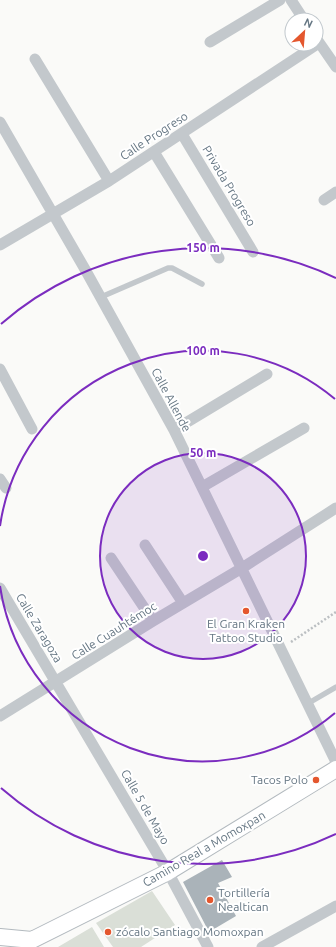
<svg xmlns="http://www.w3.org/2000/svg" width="336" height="947" font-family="Ubuntu,sans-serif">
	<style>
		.green { fill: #dadfd7 }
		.building { fill: #aab3b9 }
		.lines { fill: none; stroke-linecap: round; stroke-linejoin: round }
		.secondary-casing { stroke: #b3babf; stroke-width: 18 }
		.path { stroke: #bbbfc2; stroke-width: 2.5; stroke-dasharray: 2 2; stroke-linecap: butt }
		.lane { stroke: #c3c8cc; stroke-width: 5.5 }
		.street { stroke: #c3c8cc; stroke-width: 11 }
		.secondary { stroke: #fff; stroke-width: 16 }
		.ring { fill: none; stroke: #7b2cbf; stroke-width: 2 }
		.poi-dot { fill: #e4572e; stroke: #fff; stroke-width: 1.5 }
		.labels { text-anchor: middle; stroke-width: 4; stroke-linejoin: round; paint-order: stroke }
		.street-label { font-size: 12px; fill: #657683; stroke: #fff }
		.poi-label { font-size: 12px; fill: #657683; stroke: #fff; text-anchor: start }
		.centre { fill: #7b2cbf; stroke: #fff; stroke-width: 2 }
		.ring-label { font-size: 12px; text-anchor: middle; font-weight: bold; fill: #7b2cbf; stroke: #fff; stroke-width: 4; stroke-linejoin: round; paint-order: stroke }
	</style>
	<rect width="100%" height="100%" fill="#fafaf8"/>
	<!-- green -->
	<path class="green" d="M152,891l23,34 -34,22h-28l-17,-24z
		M92,927l12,20h-46z"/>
	<!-- building -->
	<path class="building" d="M222,860l10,17 -14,6 18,33 -27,16 -26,-50z"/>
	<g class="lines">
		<!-- secondary casing -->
		<g class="secondary-casing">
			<path id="secondary" d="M0,937l32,3 136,-68 168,-103"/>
		</g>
		<!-- path -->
		<path class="path" d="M291,642l45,-30"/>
		<!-- lane -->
		<path class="lane" d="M101,297l67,-29h4l30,16
			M307,704l29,-17"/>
		<!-- street -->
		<path class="street" d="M291,0l13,20
			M316,38l20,29
			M210,42l70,-42
			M35,59l74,122
			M0,122l86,149 88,159 162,332
			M182,134l71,118
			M154,152l65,106
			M324,200l12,-8
			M0,245l109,-64 210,-138
			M0,369l32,60
			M174,430l93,-56
			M0,479l6,9
			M202,487l102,-59
			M145,545l38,58
			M111,558l42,63
			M0,588l168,284 40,75
			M0,716l153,-95 89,-53 94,-60
			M262,947l74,-41"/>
		<!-- secondary -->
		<use href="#secondary" class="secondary"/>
	</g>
	<!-- distance rings -->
	<circle cx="203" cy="556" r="103" fill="#7b2cbf" fill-opacity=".12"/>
	<g class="ring">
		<circle cx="203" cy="556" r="103"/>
		<path d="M335 713A205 205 0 0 1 0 586M0 526A205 205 0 0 1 335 399"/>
		<path d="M336 834A308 308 0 0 1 1 788M1 324A308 308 0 0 1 336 278"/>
	</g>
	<!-- markers -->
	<g class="poi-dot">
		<circle cx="246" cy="611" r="4"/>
		<circle cx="316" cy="780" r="4"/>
		<circle cx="210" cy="900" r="4"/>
		<circle cx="108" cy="932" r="4"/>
	</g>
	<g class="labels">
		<!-- street labels -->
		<g class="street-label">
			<text transform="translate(154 136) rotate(-33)" y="4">Calle Progreso</text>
			<text transform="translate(229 186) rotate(59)" y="4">Privada Progreso</text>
			<text transform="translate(171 400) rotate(62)" y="4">Calle Allende</text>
			<text transform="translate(39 628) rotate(59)" y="4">Calle Zaragoza</text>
			<text transform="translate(114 631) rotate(-32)" y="4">Calle Cuauhtémoc</text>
			<text transform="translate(145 807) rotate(60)" y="4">Calle 5 de Mayo</text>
			<text transform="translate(204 849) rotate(-30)" y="4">Camino Real a Momoxpan</text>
		</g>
		<!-- poi labels -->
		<g class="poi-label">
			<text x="246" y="628" text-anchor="middle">El Gran Kraken<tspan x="246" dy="14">Tattoo Studio</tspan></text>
			<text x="308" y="784" text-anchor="end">Tacos Polo</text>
			<text x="218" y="897">Tortillería<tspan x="218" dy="14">Nealtican</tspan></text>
			<text x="116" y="936">zócalo Santiago Momoxpan</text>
		</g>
	</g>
	<circle cx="203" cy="556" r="6" class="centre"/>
	<g class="ring-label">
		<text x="203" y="252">150 m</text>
		<text x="203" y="355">100 m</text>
		<text x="203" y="457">50 m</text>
	</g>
	<!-- north arrow -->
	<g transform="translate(304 32) rotate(26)"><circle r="19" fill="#ffffff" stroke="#c1c8cd"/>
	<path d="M0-3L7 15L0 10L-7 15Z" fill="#e4572e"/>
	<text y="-6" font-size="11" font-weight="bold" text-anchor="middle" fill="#657683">N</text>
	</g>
</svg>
